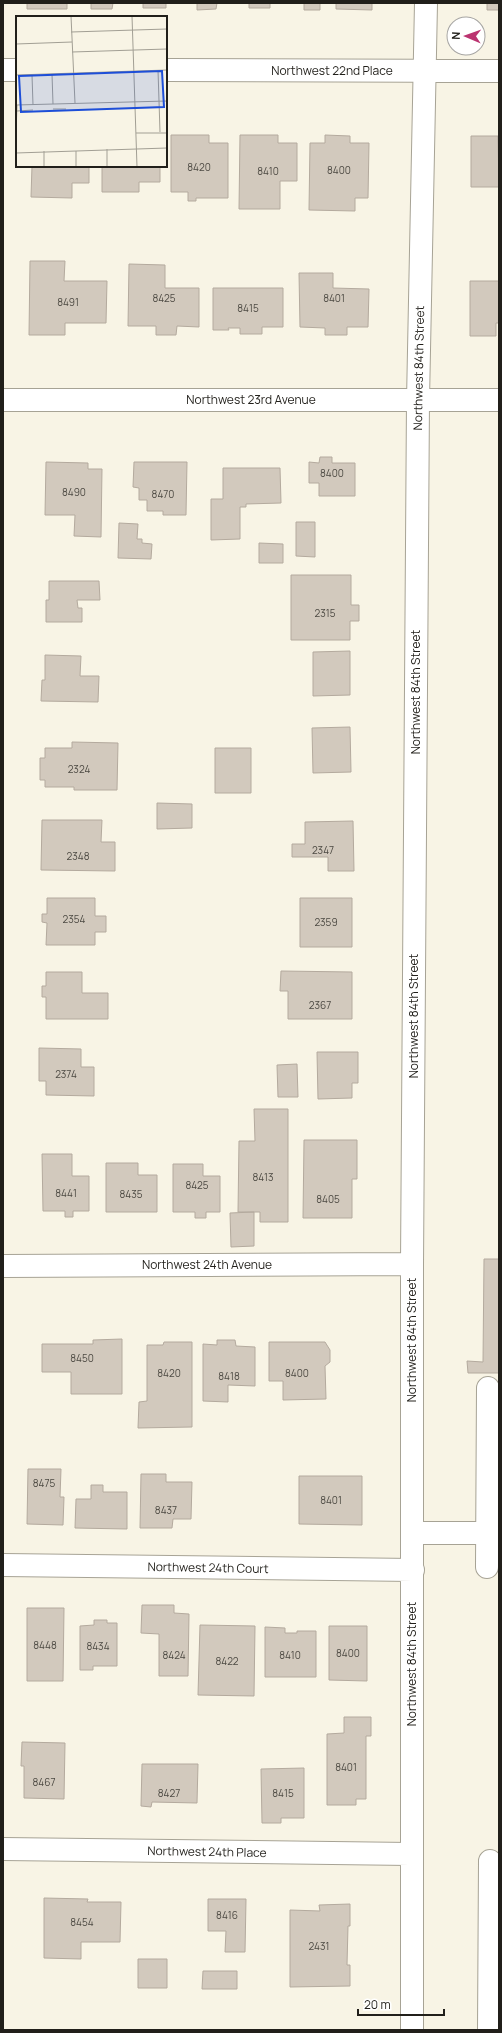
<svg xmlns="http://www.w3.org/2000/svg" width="502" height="2033" font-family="Manrope,sans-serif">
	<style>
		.building { fill: #d2c9bd; stroke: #b4aa9e }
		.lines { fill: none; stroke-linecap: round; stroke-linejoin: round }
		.minor-casing { stroke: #a7a395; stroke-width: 24 }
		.minor { stroke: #fff; stroke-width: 22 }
		.labels { text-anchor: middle; stroke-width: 3.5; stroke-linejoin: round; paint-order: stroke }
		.number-label { font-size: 10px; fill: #4d4a43 }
		.street-label { font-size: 12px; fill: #211f1a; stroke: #fff }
		.inset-road { fill: none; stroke: #a29f94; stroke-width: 1 }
		.view { fill: #1d4ed8; fill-opacity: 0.15; stroke: #1d4ed8; stroke-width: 2 }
		.inset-edge { fill: none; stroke: #211f1a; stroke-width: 2 }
	</style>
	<rect width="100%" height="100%" fill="#f8f4e5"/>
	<!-- building -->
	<path class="building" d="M27,3h40v6h-40z
		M91,3h22l-1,6h-21z
		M143,3h23v5h-23z
		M197,3h20l-1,6 -19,1z
		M249,3h21v5h-21z
		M304,3h16v7h-16z
		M336,3h36v7l-36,-1z
		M487,3h12v7h-12z
		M171,135h38v8h19v55h-32v3h-8v-9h-17z
		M240,135h38v8h19v38h-17v28h-41z
		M325,135l25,1v7h19l-1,55h-13v13l-46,-1 1,-67h15z
		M471,136h27l1,51h-28z
		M32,166h57v17h-17v15l-41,-1z
		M102,166h58v16h-21v10h-37z
		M30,261h35l-1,20h43l-1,42h-41v12h-36z
		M129,264l36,1v23h34v39l-22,-1 -1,9h-20v-9h-28z
		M299,273h34v15l36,1 -1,38h-21v8h-22v-7l-25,-1z
		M470,281h29v42h-3v13h-26z
		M213,288h70v39h-21v7h-22v-6h-12l1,2h-16z
		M320,457h12v6h23v33h-36v-13h-10v-21l10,1z
		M46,462l42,1v6h14l-1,68 -27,-1 1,-21h-30z
		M134,462h53l-1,53h-23v-4h-16v-11h-8v-12l-6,-1z
		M223,468h57l1,35 -35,1v3h-6v32l-29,1v-41h12z
		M296,522h19v35l-19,-1z
		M119,523l19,1 -1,15h5v4l10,1 -1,15 -33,-1z
		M259,543l24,1v19h-24z
		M291,575h60v30h8v16h-9v19h-59z
		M49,581h50l1,19h-23l1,8h4v14h-36v-22h3z
		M350,651v44l-37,1v-44z
		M45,655l36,1 -1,20h19l-1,26 -57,-1 1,-21h3z
		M350,727l1,45 -38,1 -1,-45z
		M72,742l46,1 -1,47h-43v-3h-29v-7h-5v-22h5v-10h27z
		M215,748h36v45h-36z
		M157,803l35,1v24l-35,1z
		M42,820h60l-1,22h14v29l-74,-1z
		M353,821l1,50h-26v-14h-36v-13h13v-22z
		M47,898h48v18h11v16h-11v13h-49l1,-22 -5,-1v-8h5z
		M300,898h52v49h-52z
		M281,971l71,1v47h-64v-28h-8z
		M46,972h36v21h26v26h-62v-22h-4v-11h4z
		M39,1048l42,1v18h13v29l-48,-1v-14h-7z
		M317,1052h41v31h-6v15l-34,1z
		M297,1064l1,33h-20l-1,-32z
		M254,1109h34v113h-28v-10h-22l1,-71h16z
		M304,1140h53v39h-5v39h-49z
		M42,1154h30v22h17v35h-16v6h-8v-6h-22z
		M106,1163h32v12h19v37h-51z
		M173,1164h30v12h17v36h-14v6h-11v-6h-22z
		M254,1212v34l-23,1 -1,-34z
		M484,1259h15v114h-31l-1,-12 16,1z
		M122,1339v55h-51v-22h-29v-28h51v-4z
		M217,1340h18l1,6 19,1v39l-27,-1v17l-25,-1v-57l14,1z
		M164,1342h28v85l-54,1 1,-26 8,-1v-56h16z
		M269,1342h56l5,8v12l-5,4 1,33 -43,1v-19h-14z
		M28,1469h33l-1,28h4l-1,28 -36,-1z
		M141,1474h25v8h26l-1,37h-18l-1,9h-32z
		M299,1476h63v49l-63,-1z
		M91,1485h12v7h24v37l-52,-1 1,-29h15z
		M142,1605h32v8l15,1 -1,62h-29v-42l-18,-1z
		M27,1608h37l-1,73h-36z
		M94,1620h13v3h10v43h-24v4h-13v-44l14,-1z
		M200,1625l55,1 -1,70 -56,-1z
		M329,1626h38v55l-38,-1z
		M265,1627l20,1v5h12v-2h19v46h-51z
		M344,1717h27v19h-5v63h-10v6h-29v-71l17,-1z
		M22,1742l43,1 -1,56 -40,-1v-32h-3z
		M142,1764h56l-1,39 -45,-1 -1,5 -10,-1z
		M304,1768v50h-23v5h-19l-1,-54z
		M44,1898l44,1 -1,3h34l-1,40h-39v17l-37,-1z
		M208,1899h38l-1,53h-20l1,-21h-18z
		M350,1904v22h-2l-1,39h3v21l-60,1v-77l30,1 -1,-6z
		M138,1959h29v29h-29z
		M203,1971h34v18h-35z"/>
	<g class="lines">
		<!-- minor casing -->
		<g class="minor-casing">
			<path id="minor" d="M3,70h14
				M166,70l333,1
				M3,400h496
				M3,1266l409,-2
				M413,1533h74
				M3,1565l410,5
				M487,1567l1,-179
				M3,1849l407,5
				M412,2030v-766l6,-864 8,-397
				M489,2030l1,-169"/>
		</g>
		<!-- minor -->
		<use href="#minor" class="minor"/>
	</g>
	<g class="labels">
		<!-- number labels -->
		<g class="number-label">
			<text x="199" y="171">8420</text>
			<text x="339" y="174">8400</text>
			<text x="268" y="175">8410</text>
			<text x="164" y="302">8425</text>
			<text x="334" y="302">8401</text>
			<text x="68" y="306">8491</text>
			<text x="248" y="312">8415</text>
			<text x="332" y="477">8400</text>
			<text x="74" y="496">8490</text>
			<text x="163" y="498">8470</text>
			<text x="325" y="617">2315</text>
			<text x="79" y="773">2324</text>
			<text x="323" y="854">2347</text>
			<text x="78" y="860">2348</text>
			<text x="74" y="923">2354</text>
			<text x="326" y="926">2359</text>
			<text x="320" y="1009">2367</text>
			<text x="66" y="1078">2374</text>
			<text x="263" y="1181">8413</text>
			<text x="197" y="1189">8425</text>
			<text x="66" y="1197">8441</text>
			<text x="131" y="1198">8435</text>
			<text x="328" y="1203">8405</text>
			<text x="82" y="1362">8450</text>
			<text x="169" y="1377">8420</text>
			<text x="297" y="1377">8400</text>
			<text x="229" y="1380">8418</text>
			<text x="44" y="1487">8475</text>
			<text x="331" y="1504">8401</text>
			<text x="166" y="1514">8437</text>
			<text x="45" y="1649">8448</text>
			<text x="98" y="1650">8434</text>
			<text x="348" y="1657">8400</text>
			<text x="174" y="1659">8424</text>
			<text x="290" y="1659">8410</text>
			<text x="227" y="1665">8422</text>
			<text x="346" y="1771">8401</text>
			<text x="44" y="1786">8467</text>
			<text x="169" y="1797">8427</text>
			<text x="283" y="1797">8415</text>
			<text x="227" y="1919">8416</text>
			<text x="82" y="1926">8454</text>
			<text x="319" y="1950">2431</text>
		</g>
		<!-- street labels -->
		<g class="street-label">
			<text x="332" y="75">Northwest 22nd Place</text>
			<text transform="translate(419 368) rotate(-89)" y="4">Northwest 84th Street</text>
			<text x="251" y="404">Northwest 23rd Avenue</text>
			<text transform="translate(416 692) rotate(-90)" y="4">Northwest 84th Street</text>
			<text transform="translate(414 1016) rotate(-90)" y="4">Northwest 84th Street</text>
			<text x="207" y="1269">Northwest 24th Avenue</text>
			<text transform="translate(412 1340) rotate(-90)" y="4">Northwest 84th Street</text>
			<text transform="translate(208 1568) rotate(1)" y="4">Northwest 24th Court</text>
			<text transform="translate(412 1664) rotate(-90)" y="4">Northwest 84th Street</text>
			<text transform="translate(207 1852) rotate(1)" y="4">Northwest 24th Place</text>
		</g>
	</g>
	<!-- overview -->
	<g transform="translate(16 16)">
		<rect width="151" height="151" fill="#f8f4e5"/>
		<path class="inset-road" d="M55,0l4,87M116,0l5,151M55,16l96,-3M0,28l56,-2M56,36l95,-3M142,54l2,62M36,58l1,30M0,59l151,-5M16,59l1,30M0,89l151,-4M37,93h13M1,95l16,-1M0,117l1,-28M120,117h31M91,133v18M28,135v16M60,135v16M0,137l151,-5"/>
		<path class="view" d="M146,55l2,36 -143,5 -2,-36z"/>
		<rect width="151" height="151" class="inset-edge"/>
	</g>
	<!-- border -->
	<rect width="502" height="2033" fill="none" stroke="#211f1a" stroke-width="8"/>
	<!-- north arrow -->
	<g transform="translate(466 36) rotate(272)"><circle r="19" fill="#ffffff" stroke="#a6a5a3"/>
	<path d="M0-3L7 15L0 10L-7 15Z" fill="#bb3370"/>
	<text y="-6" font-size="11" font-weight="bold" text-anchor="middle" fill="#211f1a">N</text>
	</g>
	<!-- scale -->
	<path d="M358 2009v6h86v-6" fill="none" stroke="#211f1a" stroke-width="2"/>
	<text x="364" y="2009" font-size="12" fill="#211f1a" stroke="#ffffff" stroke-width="3" paint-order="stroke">20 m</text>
</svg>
